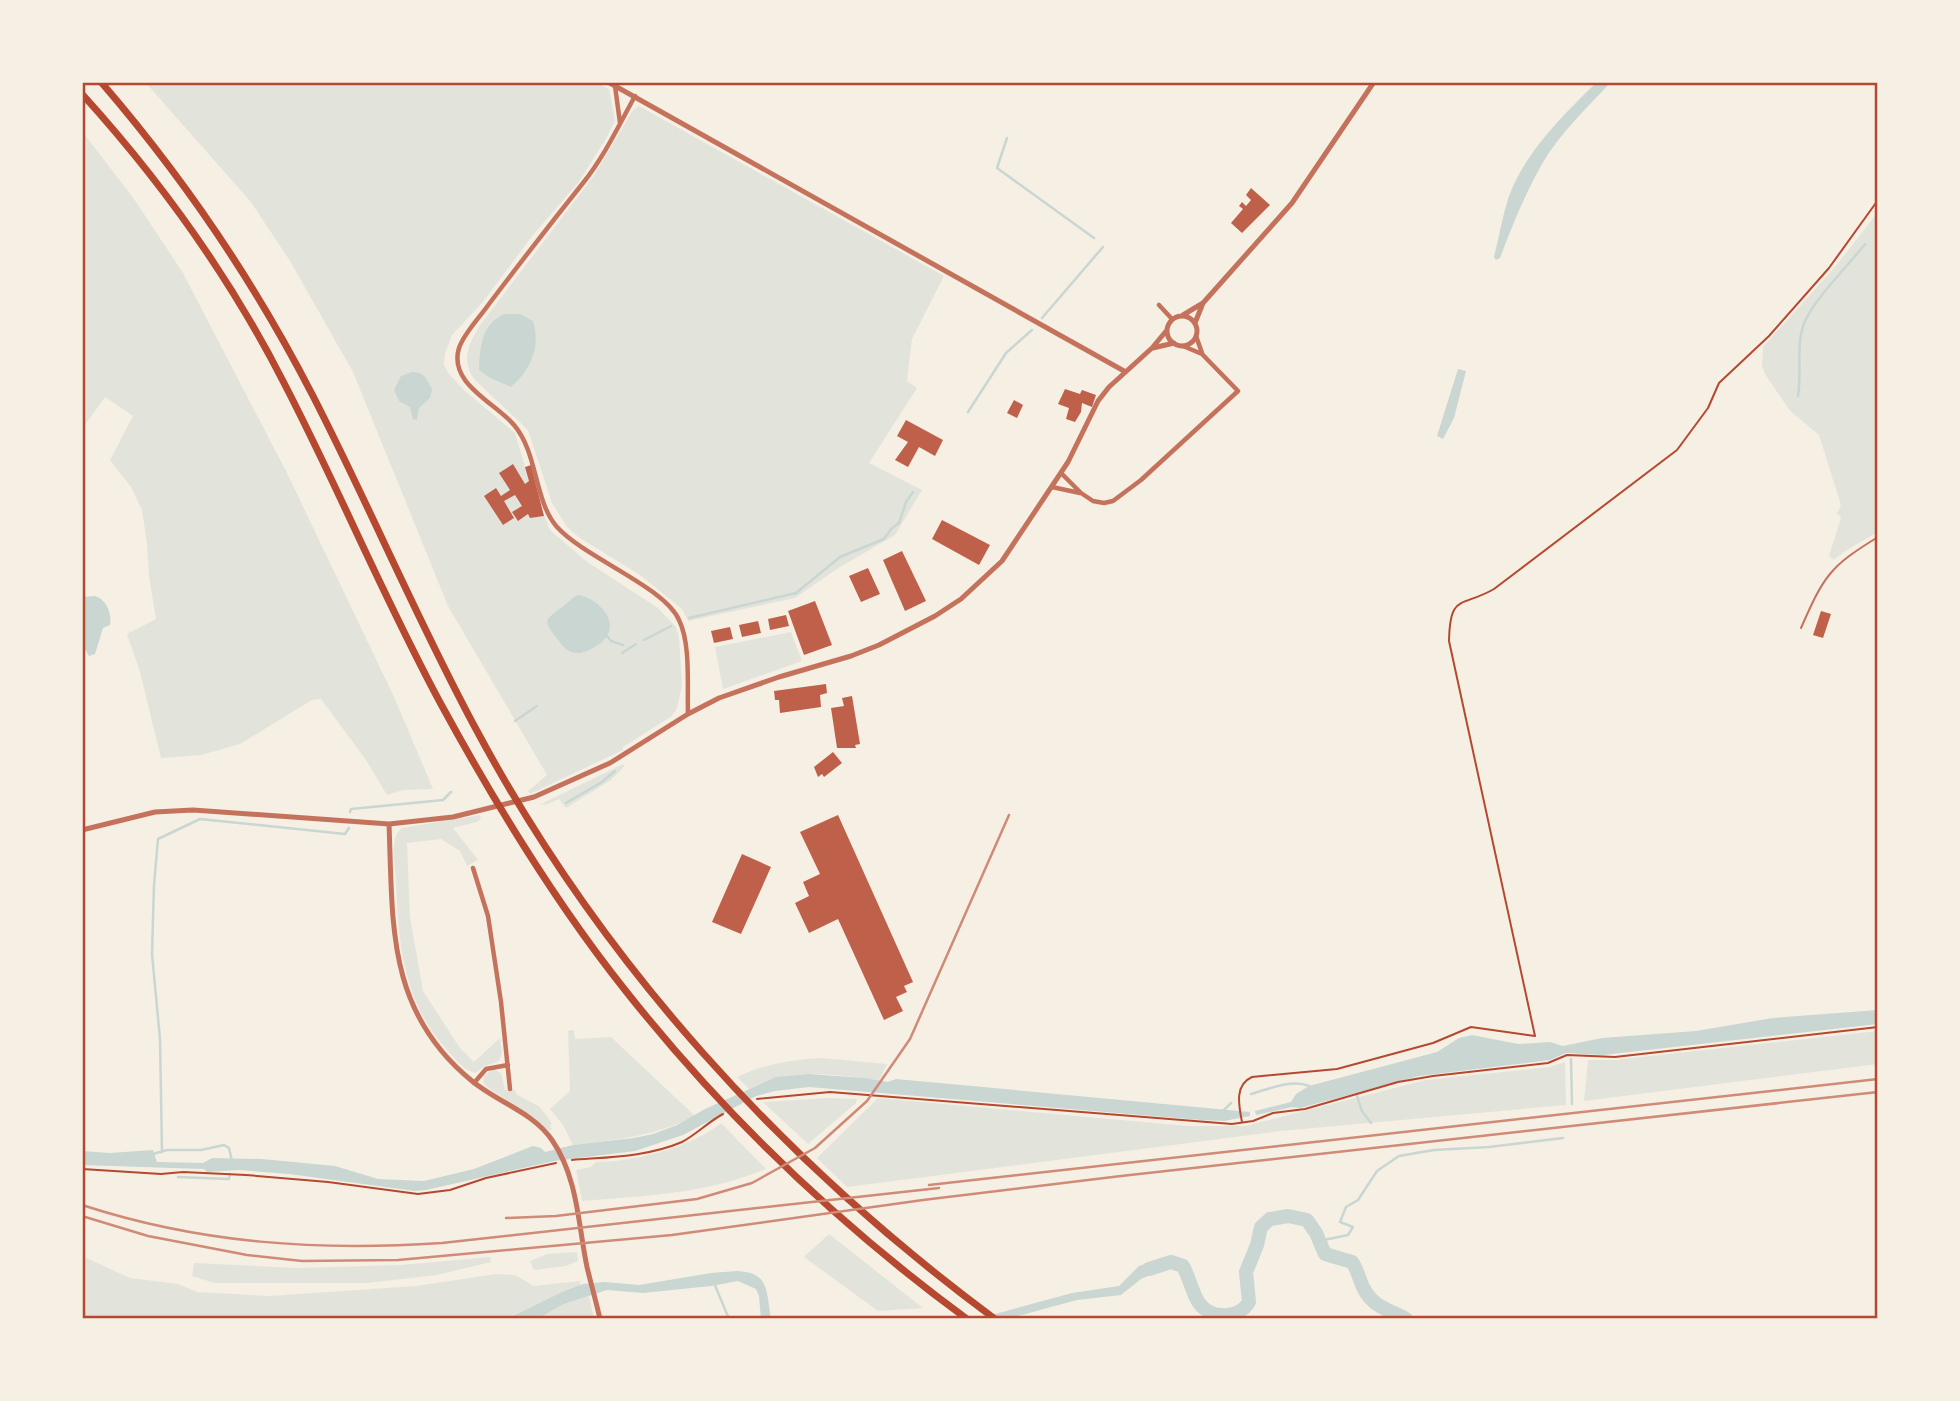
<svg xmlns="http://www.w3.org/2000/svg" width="1960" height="1401" font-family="'PT Sans Narrow',sans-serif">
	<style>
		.green { fill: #e2e4dc }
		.water { fill: #c9d6d2 }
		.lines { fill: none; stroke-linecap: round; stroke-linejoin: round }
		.stream { stroke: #c9d6d2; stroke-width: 2.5 }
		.river { stroke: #c9d6d2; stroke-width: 14 }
		.building { fill: #bf614a }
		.path { stroke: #b5482f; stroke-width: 2 }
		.service { stroke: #c5725c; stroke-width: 2 }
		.minor { stroke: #c5725c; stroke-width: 4.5 }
		.tertiary { stroke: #c5725c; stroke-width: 5 }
		.motorway { stroke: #b5482f; stroke-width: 7 }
		.rail { stroke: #cf8b77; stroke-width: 2.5 }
		.neatline { fill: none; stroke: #b5482f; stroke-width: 2.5 }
	</style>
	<rect width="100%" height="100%" fill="#f6efe4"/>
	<!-- green -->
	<path class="green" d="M145,82h451l13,7 6,32 -11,21 -26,41 -45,52 -51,68 -30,32 -7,18 -1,12 4,8 16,17 51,43 10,34 25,63 36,31 72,47 18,19 3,10 3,49 -5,22 -5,8 -49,31v3l-93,44 -2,-3 19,-16 -99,-169 -95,-234 -63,-111 -39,-59z
		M639,106l305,170 -32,63 -5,42 10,7 -48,75 53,27 -27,45 -58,34 -42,29 -107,23 -6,-12 -42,-34 -60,-37 -13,-11 -15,-24 -24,-73 -53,-50c-15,-19 -6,-37 5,-55l113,-148 40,-67z
		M82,131l52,68 49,74 104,200 108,226 38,90 -30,1 -16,5 -21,-35 -45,-61 -9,1 -72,44 -39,11 -40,3 -21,-86 -13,-38 29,-15 -7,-43 -2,-32 -5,-34 -11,-23 -21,-27 23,-44 -28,-19 -23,32z
		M1878,212v320l-33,19 -11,9 -5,-4 12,-38 -4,-5 4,-8 -22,-70 -29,-24 -25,-37 -3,-8 1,-19 72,-80z
		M791,632l11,29 -79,28 -8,-42z
		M623,764l2,2 -14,14 -45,28 -7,-9 -11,5 -9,1z
		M480,815l1,4 -4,3 -24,6 25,32 -11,6 -7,-15 -19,-12 -34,4 3,74 13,74 37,57 14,14 26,-24 2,15 -3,8 -16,6 -7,6c-12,-2 -21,-14 -29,-23 -44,-48 -49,-109 -51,-171 -1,-15 -7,-42 6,-51z
		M574,1030l1,9 36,-2 84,79c-40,20 -79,24 -122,29l-10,-20 -13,-16 20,-18 -2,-60z
		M1878,1031v33l-294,37 4,-41h26z
		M821,1058l66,6 -8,17c-51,-8 -82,-13 -130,8l-12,-12c28,-13 53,-17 84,-19z
		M1565,1062l1,43 -285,26 -434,56 -30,-29 61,-60 310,28h57l181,-46 123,-13z
		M493,1069l8,4 4,17h10l1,4 24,13 12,16 -2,3 2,3 -3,2 -19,-16 -43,-28 -4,-5 1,-6z
		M827,1098l30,1 -1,4 -48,41 -45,-42z
		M721,1123l45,46c-60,25 -121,27 -184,32l-6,-31 15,-3 5,-5c39,0 96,-15 125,-39z
		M829,1234l94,74 -45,3 -74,-54z
		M577,1252l1,9 -12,5 -32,4 -4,-9 17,-7z
		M82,1256l48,22 48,6 19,8 72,4 147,-10 80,-12 19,1 19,11 46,-5v4l-16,6 -57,28h-425z
		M490,1257l1,5 -54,13 -70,8h-153l-22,-7 2,-13 103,5 104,-3z
		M589,1296l5,23h-56l26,-15z"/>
	<!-- water -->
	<path class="water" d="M1597,82h14c-24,26 -52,52 -69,82 -17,30 -30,62 -42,94l-4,2 -2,-3c5,-19 8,-39 14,-58 16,-46 54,-83 89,-117z
		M504,314h16l13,7c8,25 -2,49 -22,66l-21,-9 -11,-8c1,-23 2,-45 25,-56z
		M1458,369l8,2 -12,47 -11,21 -6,-3z
		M412,372c12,-1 16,8 20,18l-2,8 -11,10 -2,12 -4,-1 -3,-12 -11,-6 -5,-11 7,-14z
		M579,595c14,2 38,21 29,39 -4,10 -26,23 -37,18 -5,-2 -9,-7 -12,-11 -20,-24 -12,-21 7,-37 5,-4 6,-7 13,-9z
		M95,596c11,3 17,17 15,29l-7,3 -8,26 -6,2 -6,-10 -1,-49z
		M1878,1010v14l-275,31 -37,-2 -16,7 -131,16 -119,32 -8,-1 -36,8 -1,-4 36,-9 5,-8 13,-8 128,-34 22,-14 13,-3 46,9 32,-2 13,4 39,-8 94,-7 77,-13z
		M809,1074l55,4 24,4 8,-3 354,33v4l-26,5 -23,-1 -392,-33 -34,4 -19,5 -73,39 -48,16 -81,10 -128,29 -11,1 -126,-17 -50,-4 -32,2 -3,-3 -122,-4v-14l28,2 43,-3 4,12 46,1 9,-5 50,1 73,7 43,13 46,2 50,-12 59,-23 8,2 4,4 28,-7 61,-7 19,-4 24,-9 28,-16 71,-32z
		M1163,1258l3,10 -25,11 -20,16 -44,5 -70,19h-30l95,-26 47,-7 20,-20z
		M737,1271c33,1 29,21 34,48h-10l-2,-23 -3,-7 -18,-8 -27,5 -68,7 -36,-3 -43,14 -25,14 -32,1 57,-28 19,-7 22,-2 34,3 72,-12z"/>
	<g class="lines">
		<!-- stream -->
		<path class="stream" d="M1007,138l-10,30 97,70
			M1042,318l61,-71
			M1798,396c4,-23 -2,-48 5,-70 8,-24 46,-61 62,-82
			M968,412l38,-59 26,-23
			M689,618l107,-25 44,-36 44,-18 7,-10 8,-6 7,-21 7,-10
			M607,636l4,5 12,4
			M644,640l27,-14
			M622,653l14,-9
			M515,721l22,-15
			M566,803l36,-21 13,-11
			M350,812l1,-3 92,-9 8,-8
			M1571,1059l1,45
			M1251,1094c18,-5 42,-16 60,-7
			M1357,1096l5,15 9,12
			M1223,1111l8,-8
			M162,1152l-2,-113 -8,-85 2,-69 4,-46 42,-20 145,15 4,-6
			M153,1154l14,-4h34l23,-5 5,3 3,13
			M178,1177l51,2 1,-5
			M1319,1241l29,-6 5,-8 -13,-5 6,-15 12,-7 19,-29 22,-15 35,-6 55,-3 74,-9
			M714,1283l15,36"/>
		<!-- river -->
		<path class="river" d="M1149,1269l22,-7 12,4c6,11 10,29 16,37 12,17 40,16 50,-1l-3,-30 11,-27 4,-18 9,-8 18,-3 19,4 9,13 9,21 27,8c6,8 7,18 12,27 9,18 26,21 42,30"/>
	</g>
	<!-- building -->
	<path class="building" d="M1251,188l19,17 -28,28 -11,-10 12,-14 -4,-3 3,-4 4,4 5,-6 -5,-5z
		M1065,389l15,5 2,-4 14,5 -4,12 -10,-4 -1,9 -6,10 -9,-3 3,-11 -11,-4z
		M1014,400l9,5 -6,13 -10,-5z
		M906,420l37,20 -8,16 -16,-9 -11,20 -13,-7 13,-18 -11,-6z
		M513,464l12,20 4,-3 -4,-14 6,-2 13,51 -14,2 -2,-4 -10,7 -6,-9 10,-6 -7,-11 -11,6 10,17 -11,7 -19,-29 12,-8 5,8 9,-6 -11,-17z
		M942,520l48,25 -11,20 -47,-26z
		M902,551l24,50 -21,10 -22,-51z
		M868,568l12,26 -19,8 -12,-26z
		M815,601l17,44 -28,10 -16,-44z
		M1821,611l10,3 -8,24 -10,-3z
		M786,615l3,11 -19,4 -2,-11z
		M758,621l3,12 -19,4 -3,-12z
		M730,627l3,12 -19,4 -3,-12z
		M826,684l1,9 -7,2 1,12 -41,6 -1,-13h-4l-1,-9z
		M852,696l8,48 -5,1 1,3h-19l-6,-40 13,-2 -2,-8z
		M833,752l9,11 -18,14 -2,-3 -4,3 -4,-10z
		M838,815l75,167 -9,4 3,6 -11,5 7,14 -19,9 -46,-101 -29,14 -14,-30 14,-7 -6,-14 17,-8 -20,-42z
		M742,854l29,13 -30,67 -29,-12z"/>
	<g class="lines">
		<!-- path -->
		<path class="path" d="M757,1099l73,-7 402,32 21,-3 20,-8 32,-4 93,-27 35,-6 115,-13 19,-8 48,2 263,-30
			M1242,1122c-3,-16 -8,-37 10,-45l85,-8 96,-26 38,-16 64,9 -86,-395c1,-48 12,-33 45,-52l183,-139 31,-42 11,-25 50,-47 60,-68 49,-68
			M572,1160c36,-3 75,-3 110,-18 15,-8 26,-20 41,-28
			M82,1169l79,5 22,-2 63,3 82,7 90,12 32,-4 36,-12 70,-15"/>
		<!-- service -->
		<path class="service" d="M1801,628c23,-52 28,-61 77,-91"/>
		<!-- minor -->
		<path class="minor" d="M615,86l5,37
			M635,96c-16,29 -31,61 -52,87 -32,40 -63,80 -94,121 -9,13 -25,29 -30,44 -11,36 37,55 55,77 24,28 20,76 43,102 28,31 108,60 122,93 12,24 8,67 9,94
			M1159,305l13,14
			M1196,336l6,17
			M1061,473l20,20 12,8 11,2 9,-2 28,-21 97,-89 -36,-37 -19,-8
			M1052,487l28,6
			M473,868l15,48 13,86 9,87
			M474,1083l12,-14 22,-4"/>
		<!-- tertiary -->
		<path class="tertiary" d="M608,82l516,289
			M1183,315l20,-12 89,-100 82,-121
			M1167 331a15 15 0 1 1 30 0a15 15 0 1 1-30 0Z
			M1195,323l8,-20
			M1153,348l21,-5
			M389,824c4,100 -3,187 83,257 25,21 61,31 80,59 26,38 26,84 35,127 4,17 9,34 13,52
			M82,830l73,-18 38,-2 196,14 64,-7 81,-20 76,-34 78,-49 31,-16 60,-21 72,-21 28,-11 56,-29 26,-17 41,-38 66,-99 30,-61 11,-14 43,-39 15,-18"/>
		<!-- motorway -->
		<path class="motorway" d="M101,82c82,95 155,203 212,314 57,111 105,226 164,335 125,233 306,431 518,588
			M82,94c78,86 149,185 202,289 55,106 101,218 158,323 54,99 113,196 183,284 98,124 214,235 342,329"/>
		<!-- rail -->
		<path class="rail" d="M929,1185l949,-106
			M82,1205c120,39 235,46 360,38l497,-55
			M82,1216l66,20 99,19 55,6 96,-1 274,-25 251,-35 198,-24 757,-84
			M506,1218l50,-2 141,-17 55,-16 63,-35 52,-47 43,-62 99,-224"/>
	</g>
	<!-- border -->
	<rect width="1960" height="1401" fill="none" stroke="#f6efe4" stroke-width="168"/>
	<rect x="84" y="84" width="1792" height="1233" class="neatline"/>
</svg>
